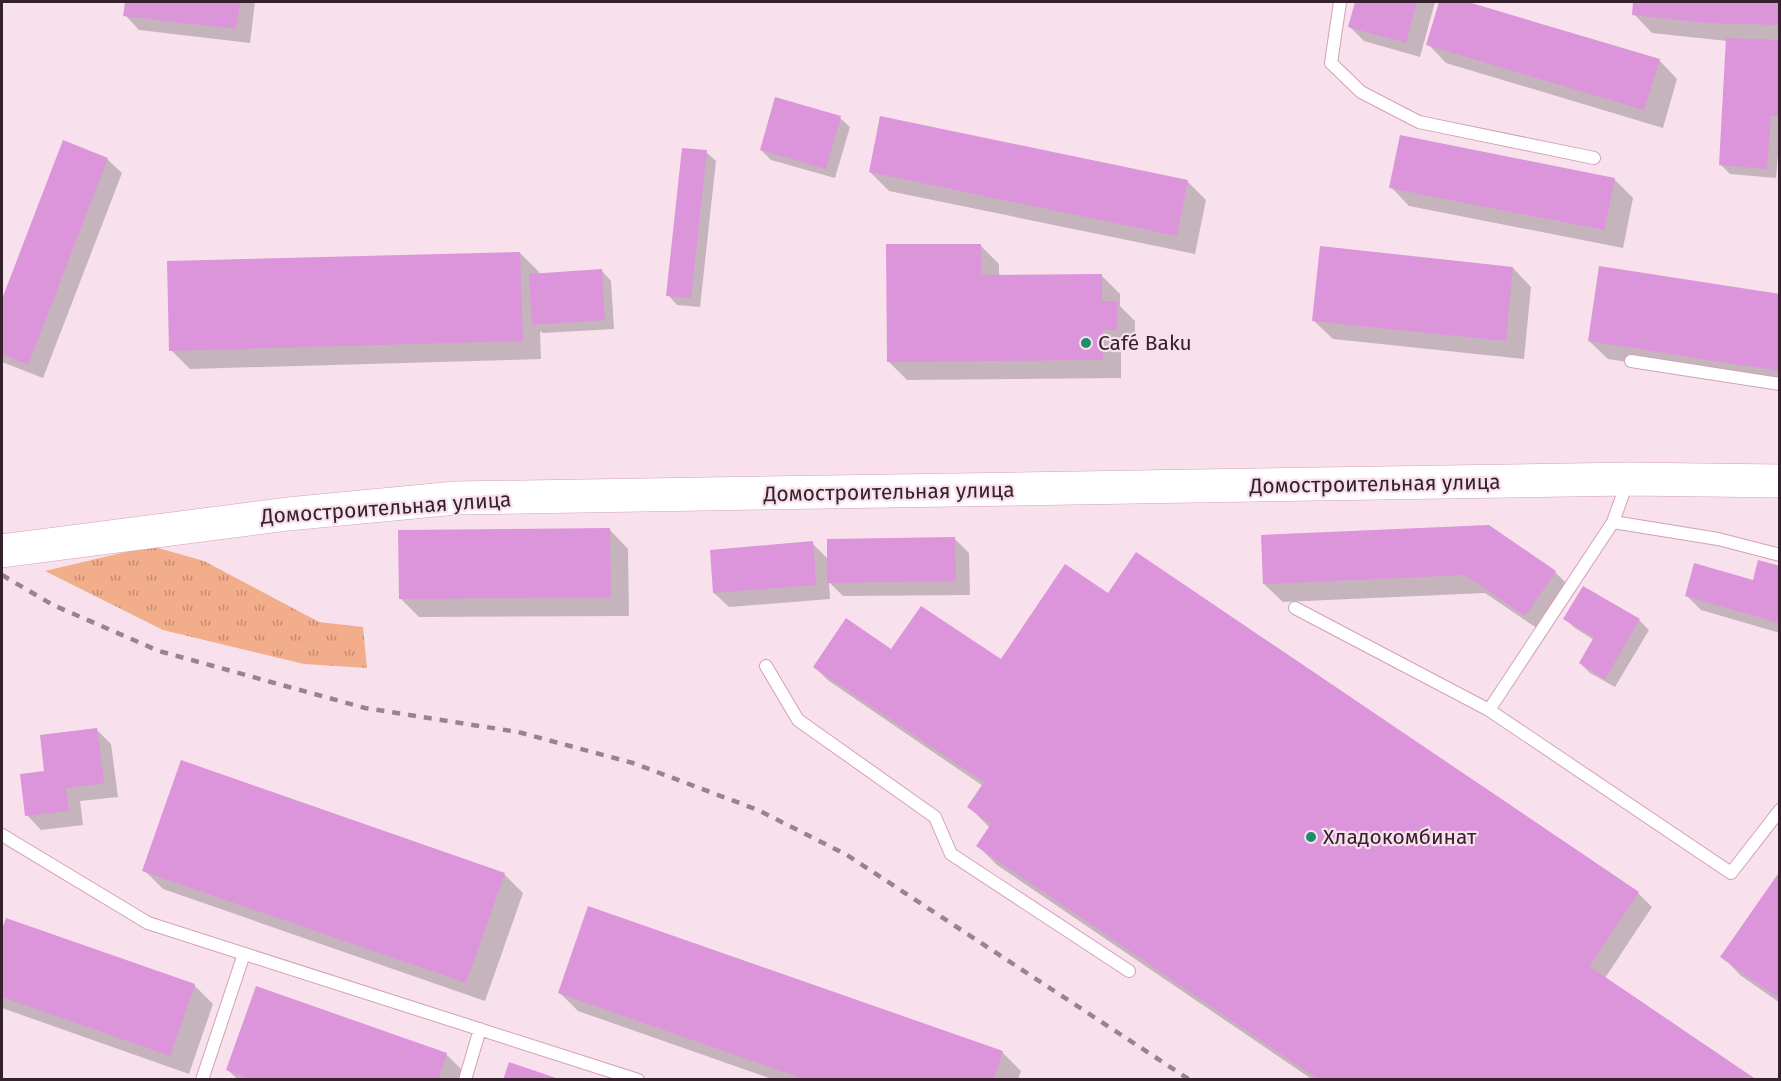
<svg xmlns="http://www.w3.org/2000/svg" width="1781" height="1081" font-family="'Fira Sans',sans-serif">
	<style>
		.grass { fill: url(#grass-tufts) }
		.shadow { fill: #0003 }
		.building { fill: #dc94db }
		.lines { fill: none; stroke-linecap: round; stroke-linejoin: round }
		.lane-casing { stroke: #d49fba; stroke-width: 14 }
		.secondary-casing { stroke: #d49fba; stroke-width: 34 }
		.lane { stroke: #fff; stroke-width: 12 }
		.secondary { stroke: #fff; stroke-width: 33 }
		.rail { stroke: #99838e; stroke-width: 4.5; stroke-dasharray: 8 8; stroke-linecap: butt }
		.poi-dot { fill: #1f8c6b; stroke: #f8e1ec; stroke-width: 2 }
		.labels { text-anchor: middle; stroke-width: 4.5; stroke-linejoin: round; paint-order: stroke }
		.poi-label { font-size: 21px; fill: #35212c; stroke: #f8e1ec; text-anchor: start }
		.street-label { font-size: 21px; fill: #35212c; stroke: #f8e1ec }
	</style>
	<defs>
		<pattern id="grass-tufts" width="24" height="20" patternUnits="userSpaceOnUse" patternTransform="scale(1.5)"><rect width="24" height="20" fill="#f2ad8b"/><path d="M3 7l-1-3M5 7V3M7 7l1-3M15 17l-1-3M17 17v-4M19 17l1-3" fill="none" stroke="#c58c72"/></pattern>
	</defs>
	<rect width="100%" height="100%" fill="#f8e1ec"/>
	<!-- grass -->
	<path class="grass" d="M151,546l53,15 115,61 44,5 4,41 -63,-4 -141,-34 -118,-59z"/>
	<!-- shadow -->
	<path class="shadow" d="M126,2h129l-5,41 -111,-13 -14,-15z
		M1357,2h78l-15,55 -56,-16 -14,-14z
		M1440,2h22l197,58 18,19 -14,49 -217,-65 -18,-19z
		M1635,2h145v131l-4,45 -46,-4 -10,-10 7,-123 -75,-8 -18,-19z
		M840,118l10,9 -15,51 -64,-18 -10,-10z
		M64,142l43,17 15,14 -79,205 -41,-16v-58z
		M706,152l10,9 -16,146 -23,-2 -9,-10z
		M870,172l317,9 19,19 -11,54 -306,-63z
		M1614,179l19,19 -10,50 -214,-42 -18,-19z
		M980,245l19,19v12l102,-1 19,19v12l15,15v27h-14v30l-214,2 -19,-19z
		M520,253l19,19v3l63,-4 9,10 3,48 -71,4 -3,-2 1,28 -351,10 -19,-19z
		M1513,268l18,19 -7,72 -191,-20 -19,-18z
		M1780,295v91l-172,-27 -19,-18z
		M1488,526l67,46 19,19 -30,42 -59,-40 -202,9 -19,-18z
		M610,530l18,19 1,67 -210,1 -19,-19z
		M954,538l15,15 1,42 -127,1 -14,-14 1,17 -101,8 -15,-14 98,-50 16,16z
		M1780,568v65l-79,-23 -14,-14 67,-14z
		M1584,588l55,32 10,10 -34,57 -25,-14 -10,-10 14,-23 -19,-12 -10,-9z
		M1109,595l529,298 14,14 -47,71 149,102h-441l-316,-215 -19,-19 12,-18 -21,-21 14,-21 -154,-105 -15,-14 78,-16 109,11z
		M97,730l14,14 7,53 -38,4 3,24 -42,5 -14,-15 19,-43z
		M144,870l360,4 19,19 -38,108 -322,-112z
		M1780,874v129l-40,-28 -18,-19z
		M6,920l188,65 19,19 -24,70 -187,-66v-74z
		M559,992l443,60 19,19 -3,9h-243l-197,-69z
		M446,1054l19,19 -3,7h-224l-10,-10z"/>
	<!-- building -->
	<path class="building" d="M125,2h115l-4,27 -113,-13z
		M1355,2h62l-11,41 -58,-16z
		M1439,2h29l192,57 -16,51 -218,-65z
		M1633,2h147v23l-74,-2 -74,-8z
		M1726,38l54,2v76h-9l-4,53 -48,-4z
		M775,97l66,19 -15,53 -66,-19z
		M880,116l308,64 -11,56 -308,-64z
		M1400,135l215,43 -11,52 -215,-42z
		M63,140l45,18 -80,207 -26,-11v-55z
		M682,148l25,2 -16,148 -25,-2z
		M886,244h95v31l121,-1v27h15v29h-14v30l-216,2z
		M1320,246l193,21 -7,74 -194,-20z
		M520,252l3,89 -354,10 -2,-90z
		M1599,266l181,28v77l-192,-30z
		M602,269l3,51 -73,5 -3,-51z
		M1489,525l67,46 -31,45 -60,-41 -202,9 -2,-49z
		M610,528l1,69 -212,2 -1,-69z
		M955,537l1,44 -129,2v-44z
		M813,541l3,44 -103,8 -3,-43z
		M1136,552l503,340 -50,74 168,114h-438l-343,-234 15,-22 -24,-17 17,-25 -171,-115 33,-49 45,31 30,-43 80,53 64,-95 43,29z
		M1758,560l22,6v57l-95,-27 9,-33 59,17z
		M1583,586l57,33 -35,60 -26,-16 15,-26 -31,-18z
		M97,728l7,55 -38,5 3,23 -44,5 -5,-42 24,-3 -4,-36z
		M181,760l324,113 -39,110 -324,-112z
		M1780,871v128l-60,-42z
		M588,906l415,145 -10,29h-186l-249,-87z
		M6,918l189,66 -25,72 -168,-59v-68z
		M256,986l191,67 -9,27h-185l-27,-10z
		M509,1062l50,17v1h-56z"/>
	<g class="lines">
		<!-- lane casing -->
		<g class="lane-casing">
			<path id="lane" d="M1340,2l-9,61 30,29 58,30 175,36
				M1631,361l149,23
				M1613,522l105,17 62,16
				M1295,608l194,102 242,163 49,-63
				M766,666l32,54 137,97 16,37 178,117
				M1489,710l124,-188 15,-42
				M2,835l146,88 490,157
				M202,1080l42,-126
				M465,1080l15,-51"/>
		</g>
		<!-- secondary casing -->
		<g class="secondary-casing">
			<path id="secondary" d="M2,551l286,-37 168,-16 1173,-19 151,2"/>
		</g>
		<!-- lane -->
		<use href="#lane" class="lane"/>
		<!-- secondary -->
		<use href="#secondary" class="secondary"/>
		<!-- rail -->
		<path class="rail" d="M2,575l51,30 106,46 206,57 153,24 115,31 125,47 89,45 343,225"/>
	</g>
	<!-- markers -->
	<g class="poi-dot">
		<circle cx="1086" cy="343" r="6"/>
		<circle cx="1311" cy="837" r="6"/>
	</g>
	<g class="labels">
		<!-- poi labels -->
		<g class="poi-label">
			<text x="1098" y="350">Café Baku</text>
			<text x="1323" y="844">Хладокомбинат</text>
		</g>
		<!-- street labels -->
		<g class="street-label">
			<text transform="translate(1375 484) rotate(-1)" y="7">Домостроительная улица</text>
			<text transform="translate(889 492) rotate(-1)" y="7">Домостроительная улица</text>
			<text transform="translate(386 508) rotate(-4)" y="7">Домостроительная улица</text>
		</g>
	</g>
	<!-- border -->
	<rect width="1781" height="1081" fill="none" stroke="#35212c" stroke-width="6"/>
</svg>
